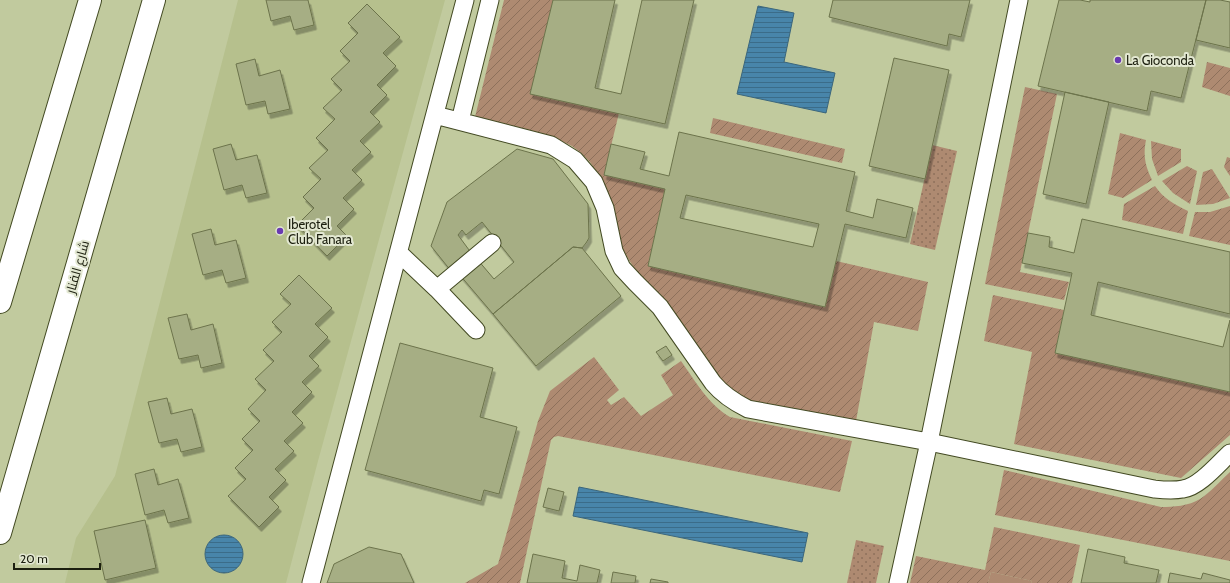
<svg xmlns="http://www.w3.org/2000/svg" width="1230" height="583" font-family="Cabin,Cairo,sans-serif">
	<style>
		.built { fill: #b6c08d }
		.grass { fill: url(#grass-dots) }
		.park { fill: #ae8a71 }
		.garden { fill: url(#garden-furrows) }
		.water { fill: url(#water-rules); stroke: #3b667c }
		.building { fill: #a6ae84; stroke: #6c734b; fill-rule: evenodd; filter: url(#shadow) }
		.lines { fill: none; stroke-linecap: round; stroke-linejoin: round }
		.service-casing { stroke: #434a23; stroke-width: 19 }
		.secondary-casing { stroke: #434a23; stroke-width: 24 }
		.service { stroke: #fff; stroke-width: 17 }
		.secondary { stroke: #fff; stroke-width: 22 }
		.poi-dot { fill: #693ab1; stroke: #e3e8d2; stroke-width: 1.5 }
		.labels { text-anchor: middle; stroke-width: 4; stroke-linejoin: round; paint-order: stroke }
		.poi-label { font-size: 13px; fill: #1c1f0f; stroke: #e3e8d2; text-anchor: start }
		.street-label { font-size: 13px; fill: #1c1f0f; stroke: #e3e8d2 }
	</style>
	<defs>
		<pattern id="grass-dots" width="8" height="8" patternUnits="userSpaceOnUse"><rect width="8" height="8" fill="#ae8a71"/><path d="M2 2h.1M6 6h.1" fill="none" stroke="#8d705b" stroke-width="1.8" stroke-linecap="round"/></pattern>
		<pattern id="garden-furrows" width="10" height="10" patternUnits="userSpaceOnUse"><rect width="10" height="10" fill="#ae8a71"/><path d="M-1 1l2-2M0 10L10 0M9 11l2-2" fill="none" stroke="#8d705b"/></pattern>
		<pattern id="water-rules" width="6" height="5" patternUnits="userSpaceOnUse"><rect width="6" height="5" fill="#4885aa"/><path d="M0 2.5h6" fill="none" stroke="#3b6c89"/></pattern>
		<filter id="shadow"><feDropShadow dx="2.5" dy="4.5" stdDeviation="0" flood-color="#0004"/></filter>
	</defs>
	<rect width="100%" height="100%" fill="#c1ca9e"/>
	<!-- built -->
	<path class="built" d="M238,0h207l-127,461 -32,122h-221l11,-45 39,-62z"/>
	<!-- grass -->
	<path class="grass" d="M932,145l25,6 -22,99 -25,-6z
		M856,540l28,6 -8,37h-29z"/>
	<!-- park -->
	<path class="park" d="M991,572l41,9 -1,2h-43z"/>
	<!-- garden -->
	<path class="garden" d="M504,0h49l-22,94 88,19 -15,62 61,14 -17,77 177,41 11,-46 92,21 -10,49 -44,-9 -18,99 -103,-19 -14,-6 -17,-15 -61,-86 -24,-23 -14,-21 -19,-64 -6,-13 -8,-12 -9,-9 -9,-7 -13,-6 -84,-23z
		M1207,62l23,6v28l-28,-9z
		M1025,87l32,7 -37,178 49,10 -5,18 -79,-16z
		M713,118l132,31 -3,14 -132,-30z
		M1120,133l26,7c-3,15 -1,26 6,40l-29,18 -15,-4z
		M1151,141l30,8v13l-23,14 -6,-17z
		M1227,157l3,1v18l-6,-9z
		M1187,166l10,5 -7,33 -17,-11 -11,-12z
		M1212,169l18,29 -17,6 -17,1 7,-33z
		M1155,186c9,13 19,18 33,25l-5,23 -61,-14 2,-16z
		M1230,206v39l-41,-9 6,-24h15z
		M993,295l71,15 -9,43 175,39v43l-49,43 -167,-34 18,-92 -48,-11z
		M594,357l25,33 -12,10 4,5 13,-8 17,19 32,-21 -12,-20 20,-14c15,21 27,43 49,56l122,24 -12,51 -282,-56 -4,1 -3,3 -31,143h-55l33,-19 40,-143 12,-30z
		M1004,470l157,37c12,0 28,-1 39,-8 11,-7 20,-18 30,-27v89l-235,-46z
		M994,527l86,18 -8,38h-41l1,-2 -41,-9 -3,11h-78l6,-27 69,14z"/>
	<!-- water -->
	<path class="water" d="M758,6l36,7 -10,49 51,11 -9,40 -89,-19z
		M579,487l229,46 -6,29 -229,-46z
		M205 554a19 19 0 1 1 38 0a19 19 0 1 1-38 0Z"/>
	<!-- building -->
	<path class="building" d="M266,0h42l6,25 -20,5 -4,-14 -19,5z
		M553,0h62l-20,88 26,6 21,-94h52l-29,124 -135,-30z
		M833,0h137l-9,37 -12,-3 -2,12 -118,-29z
		M1059,0h21l10,2v-2h116l-25,98 -30,-7 -4,20 -109,-25z
		M1206,0h14l10,2v46l-34,-8z
		M367,4l33,33 -17,16 13,13 -19,19 10,10 -17,17 10,10 -20,19 11,11 -19,18 10,10 -19,18 11,11 -17,17 10,10 -20,20 -30,-31 17,-17 -11,-11 18,-18 -12,-11 19,-18 -12,-12 19,-19 -12,-11 19,-18 -11,-11 19,-18 -10,-10 18,-18 -10,-10z
		M894,58l55,12 -24,109 -56,-13z
		M255,59l4,17 21,-6 10,39 -22,5 -3,-13 -19,4 -10,-41z
		M1065,92l44,10 -23,102 -43,-10z
		M679,132l176,40 -9,39 27,7 4,-19 36,9 -7,30 -61,-14 -20,83 -177,-41 17,-77 -61,-14 7,-31 34,8 -5,17 29,7zM686,195l133,29 -6,23 -133,-29z
		M231,144l5,16 21,-5 10,38 -21,5 -4,-13 -18,5 -11,-41z
		M517,149l36,10 35,45 1,34 -3,5 -4,5 -9,-1 -80,67 -34,-40 18,-15 17,20 20,-17 -32,-40 -16,13 -4,-5 -4,5 14,19 -21,17 -20,-25 16,-44z
		M1082,219l148,33v62l-132,-32 -7,33 132,32 7,-27v72l-175,-39 17,-80 -50,-10 6,-30 22,4 -1,10 25,6z
		M211,229l4,16 21,-5 10,38 -20,5 -4,-13 -19,5 -11,-41z
		M573,247l9,1 39,48 -85,70 -43,-52z
		M299,275l33,33 -17,16 13,13 -19,19 10,10 -17,16 10,10 -20,20 11,11 -19,18 10,10 -19,18 11,11 -17,17 10,10 -20,20 -31,-31 18,-17 -11,-11 18,-18 -11,-11 18,-18 -12,-12 18,-19 -11,-11 19,-18 -11,-11 19,-18 -10,-10 19,-18 -11,-10z
		M187,314l4,16 22,-6 9,39 -21,5 -3,-13 -19,4 -11,-41z
		M400,343l93,25 -13,49 37,10 -18,67 -15,-4 -3,11 -116,-31z
		M666,346l6,9 -9,6 -7,-9z
		M167,398l4,16 21,-5 10,38 -21,5 -4,-13 -18,4 -11,-41z
		M154,469l4,16 20,-6 11,39 -21,5 -4,-13 -19,5 -10,-41z
		M548,488l16,4 -5,19 -16,-4z
		M145,520l11,48 -51,12 -11,-49z
		M369,547l32,7 13,29h-87l7,-19z
		M1088,549l37,8 -1,6 35,7 -3,13h-75z
		M533,554l32,7 -3,17 15,3 3,-16 20,5 -3,13h-70z
		M613,572l23,4 -1,7h-24z
		M1170,573l31,6 2,-6 27,7v3h-62z
		M651,579l17,3v1h-18z"/>
	<g class="lines">
		<!-- service casing -->
		<g class="service-casing">
			<path id="service" d="M435,115l116,30 24,15 19,22 11,26 9,43 8,17 13,14 25,25 53,76c10,12 21,19 35,26l181,33 225,47c10,1 19,2 29,0 16,-2 35,-25 47,-36
				M460,121l30,-121
				M399,253l38,36 39,41
				M437,289l55,-46
				M311,583l154,-583
				M898,583l31,-141 90,-442"/>
		</g>
		<!-- secondary casing -->
		<g class="secondary-casing">
			<path id="secondary" d="M0,302l90,-302
				M0,533l154,-533"/>
		</g>
		<!-- service -->
		<use href="#service" class="service"/>
		<!-- secondary -->
		<use href="#secondary" class="secondary"/>
	</g>
	<!-- markers -->
	<g class="poi-dot">
		<circle cx="1118" cy="60" r="4"/>
		<circle cx="280" cy="231" r="4"/>
	</g>
	<g class="labels">
		<!-- poi labels -->
		<g class="poi-label">
			<text x="1126" y="65">La Gioconda</text>
			<text x="288" y="229">Iberotel<tspan x="288" dy="15">Club Fanara</tspan></text>
		</g>
		<!-- street labels -->
		<g class="street-label">
			<text transform="translate(77 267) rotate(-74)" y="5">شارع الفنار</text>
		</g>
	</g>
	<!-- scale -->
	<path d="M14 563v6h86v-6" fill="none" stroke="#1c1f0f" stroke-width="2"/>
	<text x="20" y="563" font-size="12" fill="#1c1f0f" stroke="#e3e8d2" stroke-width="3" paint-order="stroke">20 m</text>
</svg>
